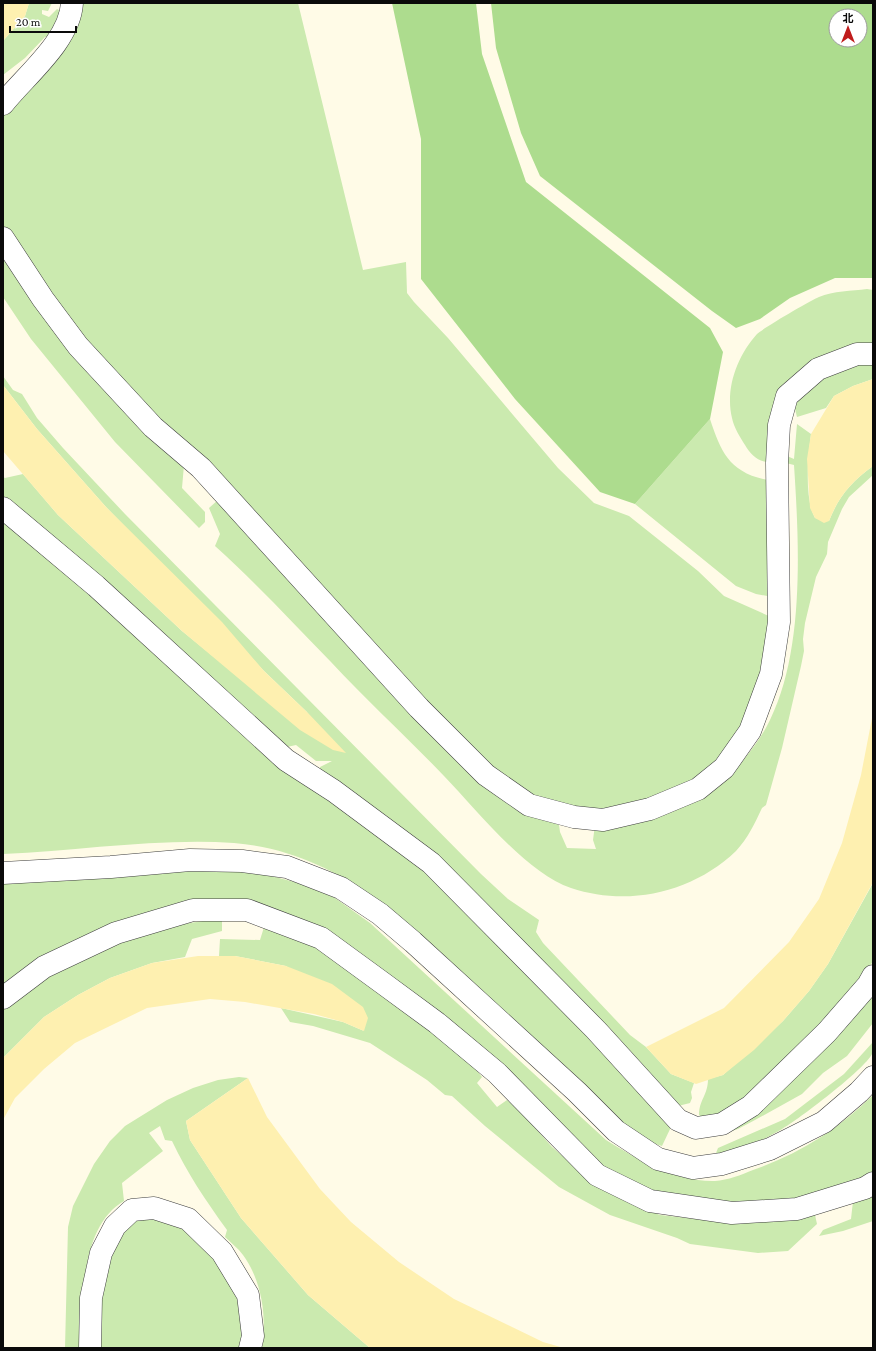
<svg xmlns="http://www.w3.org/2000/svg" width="876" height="1351" font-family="'Crimson Pro','Noto Sans SC',serif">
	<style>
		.green { fill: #cbeaaf }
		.forest { fill: #addc8e; fill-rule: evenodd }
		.sand { fill: #fef0b0 }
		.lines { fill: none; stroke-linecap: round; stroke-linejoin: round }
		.minor-casing { stroke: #3d3d3d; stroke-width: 23 }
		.minor { stroke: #fff; stroke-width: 22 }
	</style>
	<rect width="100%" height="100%" fill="#fffbe7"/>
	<!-- green -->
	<path class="green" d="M29,3h23l-4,8 -6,-1v4l7,3 8,-8 7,4 -11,23 -8,1 -20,21 -22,17v-34l22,-25z
		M80,3h218l65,267 43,-8 1,31 7,9 34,36 110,130 36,35 35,13 69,55 26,25 47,21 -4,33 -19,68 -29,44 -45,31 -57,16 -34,2 -33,-8 -28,-13 -28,-19 -389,-403 -84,-114 -18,-28v-111z
		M3,251l181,214 -2,23 23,24v10l-6,6 -84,-86 -84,-103 -28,-42z
		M867,289l6,1v55l-63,23 -39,94c-12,1 -20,-7 -26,-17 -5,-8 -11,-17 -13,-27 -7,-29 5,-62 25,-84 5,-5 54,-34 62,-37 14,-6 33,-6 48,-8z
		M873,360v19l-20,7 -19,10 -8,12 -29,9 -4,-16 28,-24z
		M3,376l10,14 9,4 15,24 26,30 62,66 356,360 27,25 31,21 -3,12 7,11 87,92 16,12 25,27 23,9 -3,9 1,6 -2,5 -12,3 -356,-329 -2,-10 12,-6h-16l-20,-16 -9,2 -284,-244v-26l2,1 18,-4 35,41 124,116 32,26 94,56 -44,-42 -158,-164 -69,-78 -34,-44z
		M710,419c11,33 19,53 57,61l6,117 -17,-3 -20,-8 -101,-82z
		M797,424l14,10c-3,24 -7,63 4,84l14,3c10,-25 22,-39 44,-55v9l-24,22 -7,12 -14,33 -1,12 -11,23 -11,46 -2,16 1,12 -3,15 -19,82 -16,57 -4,3c-7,15 -14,30 -26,43 -44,42 -108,56 -165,37 -45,-15 -94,-78 -127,-112 -37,-39 -77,-75 -113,-114 -38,-39 -75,-79 -116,-116l5,-12 -11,-26 9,-8 315,315 26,10 1,7 7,16 29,1 -3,-9 2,-15c23,-5 45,-11 68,-16 10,-2 21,-3 30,-7 21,-8 39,-26 52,-44 10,-12 18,-24 25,-38 35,-71 29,-178 24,-255l-8,-2 1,-7 7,3z
		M3,517l418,349 115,114 135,147 -9,19c-20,-5 -33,-18 -48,-31 -13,-11 -26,-21 -38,-33 -14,-14 -27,-30 -42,-44 -19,-19 -41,-36 -60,-54 -71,-66 -139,-133 -240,-141 -77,-5 -155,8 -231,11z
		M192,867l68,6 42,11 33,14 35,25 236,217c33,20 69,42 109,41 13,-1 26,-6 38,-11 46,-16 86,-41 120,-75v80l-60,23 -77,9 -68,-8 -68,-34 -245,-209 -154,-53 -198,85v-106z
		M873,883v78l-8,13 -18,24 -106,104 -23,13 -14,4 -5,-4c0,-15 9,-20 9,-36l15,-4 60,-54 26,-30 19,-27z
		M222,918v13l-30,8 -7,18 -33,6 -42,15 -32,17 -34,22 -41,41v-51l13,-11 68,-41 93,-30z
		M265,924l52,22 126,94 31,27 8,10 -5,6 20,24 10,-7 15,13 30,34 39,33 34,20 35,15 72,8 79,-13 4,5 2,9 -29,27 -30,2 -68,-9 -13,-6 -67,-23 -51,-28 -74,-61 -33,-30 -7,-1 -18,-15 -57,-37 -57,-17 -23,-4 -9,-14 62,14 21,9 -78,-65 -51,-10h-16l1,-17 40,1z
		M873,984v39l-26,33 -24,17 -21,21 -47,26 -17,9 -19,6z
		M873,1042c0,4 1,9 -1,12 -7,15 -74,66 -90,75 -15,9 -49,27 -66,24l2,-5 67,-29 59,-45z
		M239,1077l9,1 -62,43 4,19 51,78 67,77 62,53h-108c5,-31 0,-67 -19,-93 -5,-7 -12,-12 -18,-18l2,-7c-21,-29 -40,-57 -55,-89l-7,-1 -5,-14 -11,7 14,18 -41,32 2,18c-45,26 -41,102 -42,147h-17l3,-121 5,-21 21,-42 16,-23 15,-15 42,-26 26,-12 25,-8z
		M873,1192v29l-30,10 -24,5 4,-6 28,-11 2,-18z
		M141,1215l46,15 16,13 39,59v46h-146v-38l17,-67z"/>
	<!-- forest -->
	<path class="forest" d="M392,3h84l6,51 44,128 184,146 13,24 -13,67 -75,85 -35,-12 -85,-93 -94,-120v-140z
		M491,3h382v275h-38l-45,20 -30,21 -24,9 -24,-17 -172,-135 -19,-43 -25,-85zM836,16h24v24h-24z"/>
	<!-- sand -->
	<path class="sand" d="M3,3h26l-4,13 -22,25z
		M873,379v87c-22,16 -34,30 -44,55l-5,2 -9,-5 -5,-10 -3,-49 4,-25 23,-38 19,-10z
		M3,385l34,44 69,78 116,115 42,49 44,42 38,40 -13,-3 -33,-20 -118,-99 -124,-116 -55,-64z
		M873,713l-1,171 -44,80 -19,27 -26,30 -29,29 -31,25 -27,9 -25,-10 -25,-27 78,-39 65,-66 30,-43 23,-56 19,-68z
		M198,956h37l51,10 46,18 31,23 5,11 -4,13 -21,-9 -29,-8 -69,-12 -35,-3 -63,9 -72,35 -31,26 -29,29 -12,22v-62l41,-41 34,-22 32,-17 42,-15z
		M248,1078l19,39 53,72 31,33 48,40 55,37 89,43 21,6h-194l-62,-53 -67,-77 -51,-78 -4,-19z"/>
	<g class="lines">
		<!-- minor casing -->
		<g class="minor-casing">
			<path id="minor" d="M3,104c22,-28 67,-63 69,-101
				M3,238l40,61 35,47 75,81 48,41 218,240 67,67 43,30 45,12 29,3 47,-11 48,-20 26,-21 26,-37 21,-57 8,-52 -2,-159 2,-38 8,-29 31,-27 39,-15h16
				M3,508l93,78 190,174 48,31 97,72 165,167 82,90 18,8 26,-4 29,-18 76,-74 41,-47 5,-9
				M3,873l108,-6 79,-7 52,1 45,6 54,21 39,26 33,28 164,150 39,39 42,28 35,9 29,-4 48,-15 54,-27 35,-30 14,-15
				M3,998l41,-31 72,-34 77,-23h54l74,28 63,46 53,39 60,50 100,102 53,26 82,12 65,-4 68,-21 8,-5
				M90,1348l1,-50 10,-45 14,-27 17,-16 22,-2 34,11 34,33 26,43 5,41 -3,12"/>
		</g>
		<!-- minor -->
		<use href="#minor" class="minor"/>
	</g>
	<!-- border -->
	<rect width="876" height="1351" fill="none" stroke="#0a0a0a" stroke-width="8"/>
	<!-- north arrow -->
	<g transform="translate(848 28)"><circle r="19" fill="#ffffff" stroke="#9d9d9d"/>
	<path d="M0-3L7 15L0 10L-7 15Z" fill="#c01c1c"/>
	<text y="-6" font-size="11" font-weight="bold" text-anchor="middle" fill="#0a0a0a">北</text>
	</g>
	<!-- scale -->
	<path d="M10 26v6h66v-6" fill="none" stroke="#0a0a0a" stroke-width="2"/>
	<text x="16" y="26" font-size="12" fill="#0a0a0a" stroke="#ffffff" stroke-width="3" paint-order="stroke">20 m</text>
</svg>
